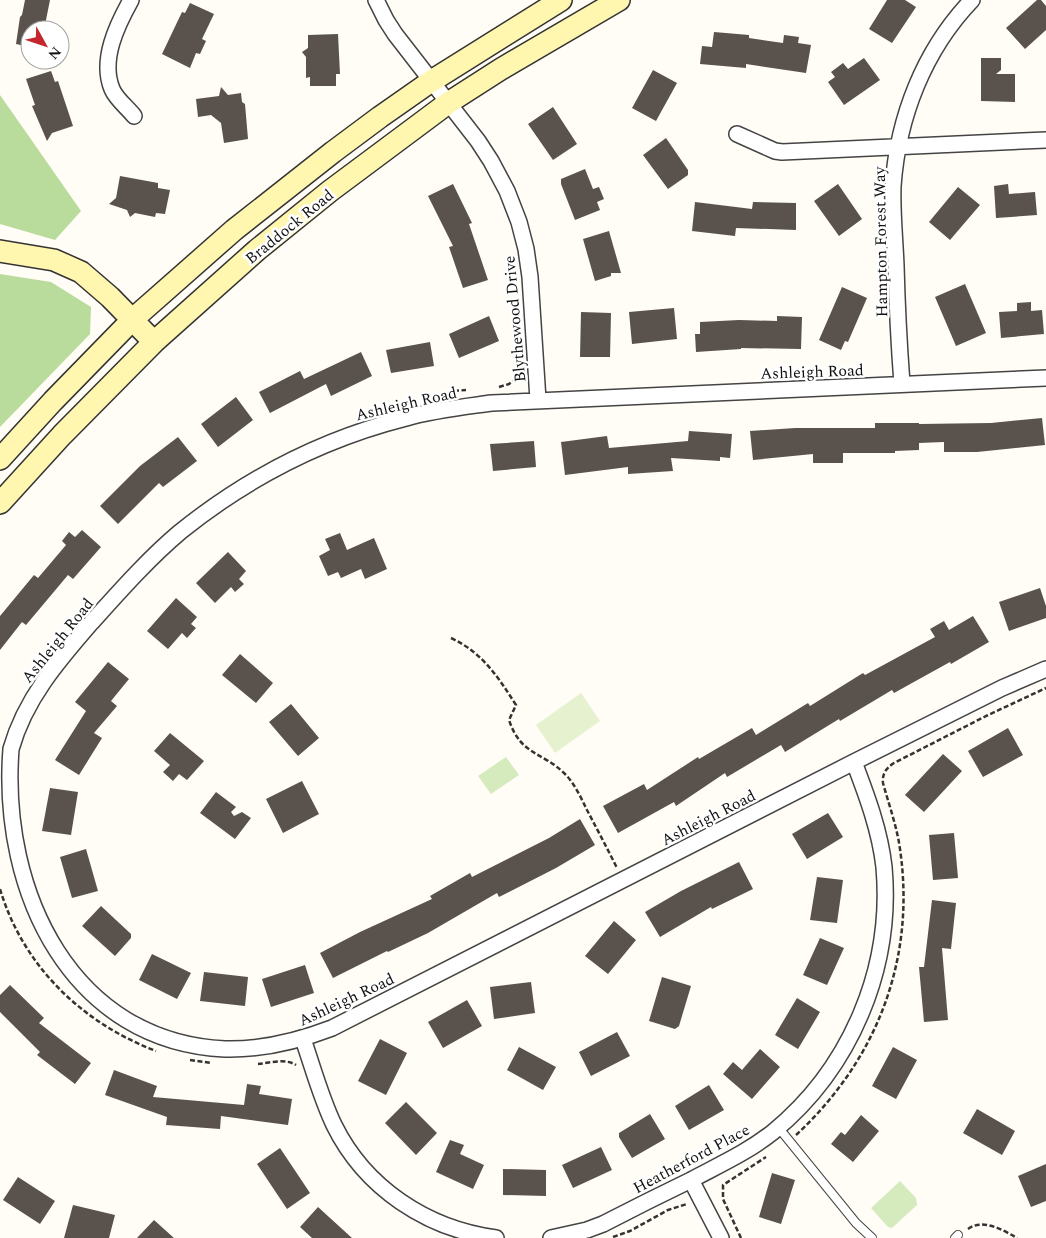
<svg xmlns="http://www.w3.org/2000/svg" width="1046" height="1238" font-family="Spectral,serif">
	<style>
		.green { fill: #d5ebbd }
		.forest { fill: #b9dc9c }
		.pitch { fill: #e6f2cf }
		.building { fill: #5a524d }
		.lines { fill: none; stroke-linecap: round; stroke-linejoin: round }
		.lane-casing { stroke: #444; stroke-width: 10 }
		.street-casing { stroke: #444; stroke-width: 18 }
		.secondary-casing { stroke: #333; stroke-width: 24 }
		.path { stroke: #333; stroke-width: 2.5; stroke-dasharray: 5 2.5; stroke-linecap: butt }
		.lane { stroke: #fff; stroke-width: 8 }
		.street { stroke: #fff; stroke-width: 15 }
		.secondary { stroke: #fff6b0; stroke-width: 21 }
		.labels { text-anchor: middle; stroke-width: 5; stroke-linejoin: round; paint-order: stroke }
		.street-label { font-size: 16px; fill: #111; stroke: #fff }
	</style>
	<rect width="100%" height="100%" fill="#fffdf5"/>
	<!-- green -->
	<path class="green" d="M506,757l13,18 -28,19 -13,-18z
		M900,1181l16,17 1,7 -25,23 -4,-1 -17,-19z"/>
	<!-- forest -->
	<path class="forest" d="M0,95l81,116 -26,29 -55,-16z
		M0,274l51,8 40,25 -1,27 -90,93z"/>
	<!-- pitch -->
	<path class="pitch" d="M581,693l19,28 -45,32 -19,-28z"/>
	<!-- building -->
	<path class="building" d="M25,0h25l-6,30h-14v17l-14,-3 4,-27 2,-2z
		M887,0h18l11,7 -24,36 -23,-14z
		M1037,0h4l5,6v24l-21,19 -19,-21z
		M190,3l24,11 -12,25 4,2 -6,13 -4,-1 -6,15 -28,-14 20,-42 3,1z
		M714,32l35,3v3l34,5 1,-8 15,2 -1,6 13,2 -5,28 -60,-9v4l-46,-4 2,-18 10,1z
		M338,34l2,40h-4v12h-26v-9l-4,1v-21l-4,-5 6,-4v-13z
		M864,58l16,22 -36,25 -16,-23 7,-5 -4,-5 12,-9 5,6z
		M981,58h20v12l-5,4h19v28l-34,-1z
		M653,70l24,13 -21,38 -24,-13z
		M51,71l4,11 3,-1 15,45 -21,7 -5,8 -15,-35 3,-1 -9,-26z
		M221,87l7,8 13,-2 1,9 3,2 3,35 -24,4 -3,-20 -10,-8 -13,2 -2,-18 23,-3z
		M553,107l24,37 -24,16 -25,-36z
		M666,138l22,32v5l-20,14 -25,-34z
		M585,169l8,20 6,-2 5,12 -7,3 3,8 -25,10 -14,-36v-5z
		M120,176l38,7v5l12,2 -5,24 -9,-1 -1,4 -20,-4 -5,4 -3,-7 -18,-6 7,-6z
		M453,184l19,39 -3,1 19,56 -25,8 -14,-41 4,-1 -25,-50z
		M838,184l24,35 -23,17 -25,-35z
		M1008,184l1,10 26,-2 2,23 -41,3 -2,-32z
		M958,187l22,18 -30,35 -21,-18z
		M695,202l57,7 1,-7 43,1v27l-60,-2 -1,8 -43,-5z
		M609,231l12,42h-10v3l-16,5 -12,-42z
		M965,284l21,49 -30,13 -21,-49z
		M842,287l25,11 -19,44 -3,-1 -4,9 -22,-10z
		M1031,302v9l11,-1 2,24 -43,4 -2,-26 18,-1v-8z
		M674,308l3,31 -45,5 -3,-32z
		M581,312l30,1 -1,44h-30z
		M489,316l10,25 -40,17 -10,-24z
		M777,316l25,1 -1,32 -60,-1v1l-45,3 -1,-18h5v-12l39,-2 38,1z
		M430,342l4,24 -43,7 -5,-23z
		M361,352l11,24 -41,20 -5,-12 -56,29 -11,-21 41,-21 4,8z
		M236,397l17,23 -35,27 -17,-23z
		M1042,418l3,27 -68,7h-33v-10l-25,1v7l-24,1v2h-52v10h-30v-9l-60,6 -3,-29 45,-3h80v-5h44v1l72,-1z
		M689,431l43,3 -2,24 -10,-1v4l-49,-3 2,13 -45,3v-7l-63,8 -4,-33 46,-6 2,12 79,-7z
		M178,437l19,24 -34,26 -4,-4 -41,41 -18,-18 40,-40z
		M534,441l2,26 -43,4 -3,-27z
		M82,530l19,17 -28,32 -5,-4 -42,50 -4,-3 -22,28v-34l34,-41 4,3 28,-33 -4,-4 7,-9 6,5z
		M340,533l7,17 27,-12 13,31 -22,10 -4,-10 -20,9 -3,-6 -10,4 -9,-20 11,-6 -5,-11z
		M228,552l18,19 -7,8 5,5 -9,8 -4,-5 -16,16 -19,-20z
		M1040,588l6,18v12l-37,13 -10,-29z
		M176,598l21,19 -6,7 5,4 -9,10 -5,-5 -14,16 -21,-18z
		M973,616l16,26 -38,22 -1,-2 -56,31 -2,-3 -52,31 -1,-2 -54,33 -4,-7 -54,32 -2,-4 -49,33 -2,-4 -56,31 -15,-27 41,-22 3,6 51,-33 1,2 53,-31 4,7 52,-32 2,3 53,-33 2,2 70,-38 -5,-8 14,-8 5,9z
		M240,654l33,29 -17,20 -34,-28z
		M108,662l21,17 -18,22 6,5 -23,27 8,5 -23,37 -24,-15 31,-49 -11,-9z
		M291,704l28,34 -21,18 -29,-34z
		M1008,728l15,27 -40,22 -15,-26z
		M170,733l34,28 -17,19 -8,-6 -6,7 -10,-9 7,-7 -16,-14z
		M943,754l19,17 -38,41 -19,-17z
		M302,781l17,33 -36,19 -17,-34z
		M50,788l28,4 -7,43 -29,-4z
		M216,792l20,15 -5,5 3,4 8,-4 9,6 -16,21 -35,-26z
		M828,813l15,24 -36,22 -15,-25z
		M580,819l15,26 -39,23 -57,29 -2,-4 -69,40 -40,19 -1,-1 -54,27 -13,-25 40,-21 72,-33 -2,-3 40,-23 2,4 77,-39z
		M954,833l4,45 -25,2 -4,-45z
		M86,849l12,42 -26,7 -12,-41z
		M739,862l14,27 -41,20 -1,-2 -51,30 -15,-25 36,-21z
		M817,877l26,3 -6,43 -27,-3z
		M932,900l24,3 -5,46 -9,-1 6,72 -24,2 -5,-55h5z
		M101,906l30,28v4l-16,18 -33,-30z
		M614,921l22,19 -28,34 -23,-18z
		M820,938l24,10 -17,37 -24,-10z
		M152,954l39,19 -14,26 -38,-19z
		M305,965l9,28 -43,14 -9,-28z
		M204,972l44,5 -3,29 -45,-5z
		M662,977l29,9 -12,40 -4,3 -26,-8z
		M531,982l4,31 -41,6 -4,-32z
		M10,985l34,33 -5,5 52,40 -16,21 -38,-29 3,-3 -40,-40v-17z
		M797,998l23,14 -22,37 -23,-14z
		M467,1000l15,26 -39,22 -15,-26z
		M617,1032l13,24 -39,20 -12,-24z
		M380,1039l27,14 -21,42 -28,-14z
		M519,1047l37,20 -13,23 -36,-20z
		M893,1047l24,13 -21,39 -24,-13z
		M760,1049l20,18 -28,32 -29,-25 10,-12 9,8z
		M114,1070l43,16 -4,11 91,8 3,-21 14,2 -2,8 33,5 -4,26 -67,-9 -1,13 -54,-4 1,-8 -62,-22z
		M709,1085l15,25 -35,20 -14,-24z
		M406,1102l31,31 -21,22 -31,-32z
		M977,1109l38,22 -13,24 -39,-22z
		M650,1114l15,25 -33,19 -13,-21v-4z
		M861,1115l18,16 -26,31 -22,-18 10,-12 4,3z
		M450,1140l14,5 -4,9 24,11 -11,24 -37,-17z
		M601,1147l11,23 -39,18 -11,-23z
		M280,1148l30,45 -23,16 -30,-45z
		M1046,1164v37l-15,6 -13,-31z
		M503,1169l43,1v26l-43,-1z
		M772,1173l23,7 -14,44 -22,-7z
		M18,1177l37,24 -15,23 -37,-24z
		M73,1205l42,10 -6,23h-45z
		M318,1207l34,31h-40l-12,-11z
		M154,1220l20,18h-37z"/>
	<g class="lines">
		<!-- lane casing -->
		<g class="lane-casing">
			<path id="lane" d="M778,1127l78,96 16,15
				M955,1238l3,-3"/>
		</g>
		<!-- street casing -->
		<g class="street-casing">
			<path id="street" d="M131,0c-14,25 -31,60 -19,89 4,10 15,18 22,27
				M376,0l10,20 9,14 83,107 13,20 16,30 12,31 7,27 4,28 8,123
				M737,134l38,17 7,1 264,-12
				M1046,378l-554,25c-29,4 -58,7 -86,15 -83,21 -159,60 -226,114 -32,27 -61,60 -89,91 -33,38 -66,76 -80,126 -11,145 62,293 214,300 38,1 73,-8 107,-21l522,-266 148,-74 44,-19
				M902,384c-3,-40 -5,-79 -6,-118 -1,-27 -4,-54 -3,-80 5,-69 31,-136 79,-186
				M303,1039c10,29 18,59 31,86 31,63 93,104 162,113
				M691,1180l30,58
				M551,1238l36,-8 16,-6c29,-15 59,-30 88,-44 28,-15 57,-28 82,-48 78,-64 120,-164 111,-265 -4,-36 -17,-71 -30,-105"/>
		</g>
		<!-- secondary casing -->
		<g class="secondary-casing">
			<path id="secondary" d="M0,251l54,9 27,12 29,25 44,45
				M0,459l53,-58 80,-82 101,-89 99,-78 47,-35 50,-35 131,-82
				M0,503l62,-68 92,-93 103,-92 73,-59 118,-88 53,-34 118,-69"/>
		</g>
		<!-- path -->
		<path class="path" d="M499,387l10,-3 8,-6
			M454,391l12,-1
			M374,410l11,-3
			M451,638c32,15 47,39 65,67l-7,15c12,36 33,31 56,54 10,10 16,24 22,36 10,19 20,38 30,58
			M0,889c23,77 82,134 156,162
			M190,1060l22,3
			M258,1064c12,-1 27,-6 38,1
			M796,1135c81,-75 120,-176 104,-286 -3,-22 -11,-44 -17,-66 -1,-9 3,-15 11,-20l92,-47 60,-28
			M968,1229c15,-11 35,1 49,9
			M613,1237l17,-6 38,-21 19,-6
			M741,1238l-18,-39v-14l43,-28"/>
		<!-- lane -->
		<use href="#lane" class="lane"/>
		<!-- street -->
		<use href="#street" class="street"/>
		<!-- secondary -->
		<use href="#secondary" class="secondary"/>
	</g>
	<g class="labels">
		<!-- street labels -->
		<g class="street-label">
			<text transform="translate(289 226) rotate(-39)" y="6">Braddock Road</text>
			<text transform="translate(880 242) rotate(-91)" y="6">Hampton Forest Way</text>
			<text transform="translate(514 319) rotate(-95)" y="6">Blythewood Drive</text>
			<text transform="translate(812 371) rotate(-2)" y="6">Ashleigh Road</text>
			<text transform="translate(406 403) rotate(-13)" y="6">Ashleigh Road</text>
			<text transform="translate(57 640) rotate(-51)" y="6">Ashleigh Road</text>
			<text transform="translate(708 817) rotate(-27)" y="6">Ashleigh Road</text>
			<text transform="translate(346 999) rotate(-25)" y="6">Ashleigh Road</text>
			<text transform="translate(691 1158) rotate(-28)" y="6">Heatherford Place</text>
		</g>
	</g>
	<!-- north arrow -->
	<g transform="translate(45 45) rotate(130)"><circle r="24" fill="#ffffff" stroke="#a0a0a0"/>
	<path d="M0-4L9 19L0 12L-9 19Z" fill="#c4262e"/>
	<text y="-8" font-size="14" font-weight="bold" text-anchor="middle" fill="#111111">N</text>
	</g>
</svg>
